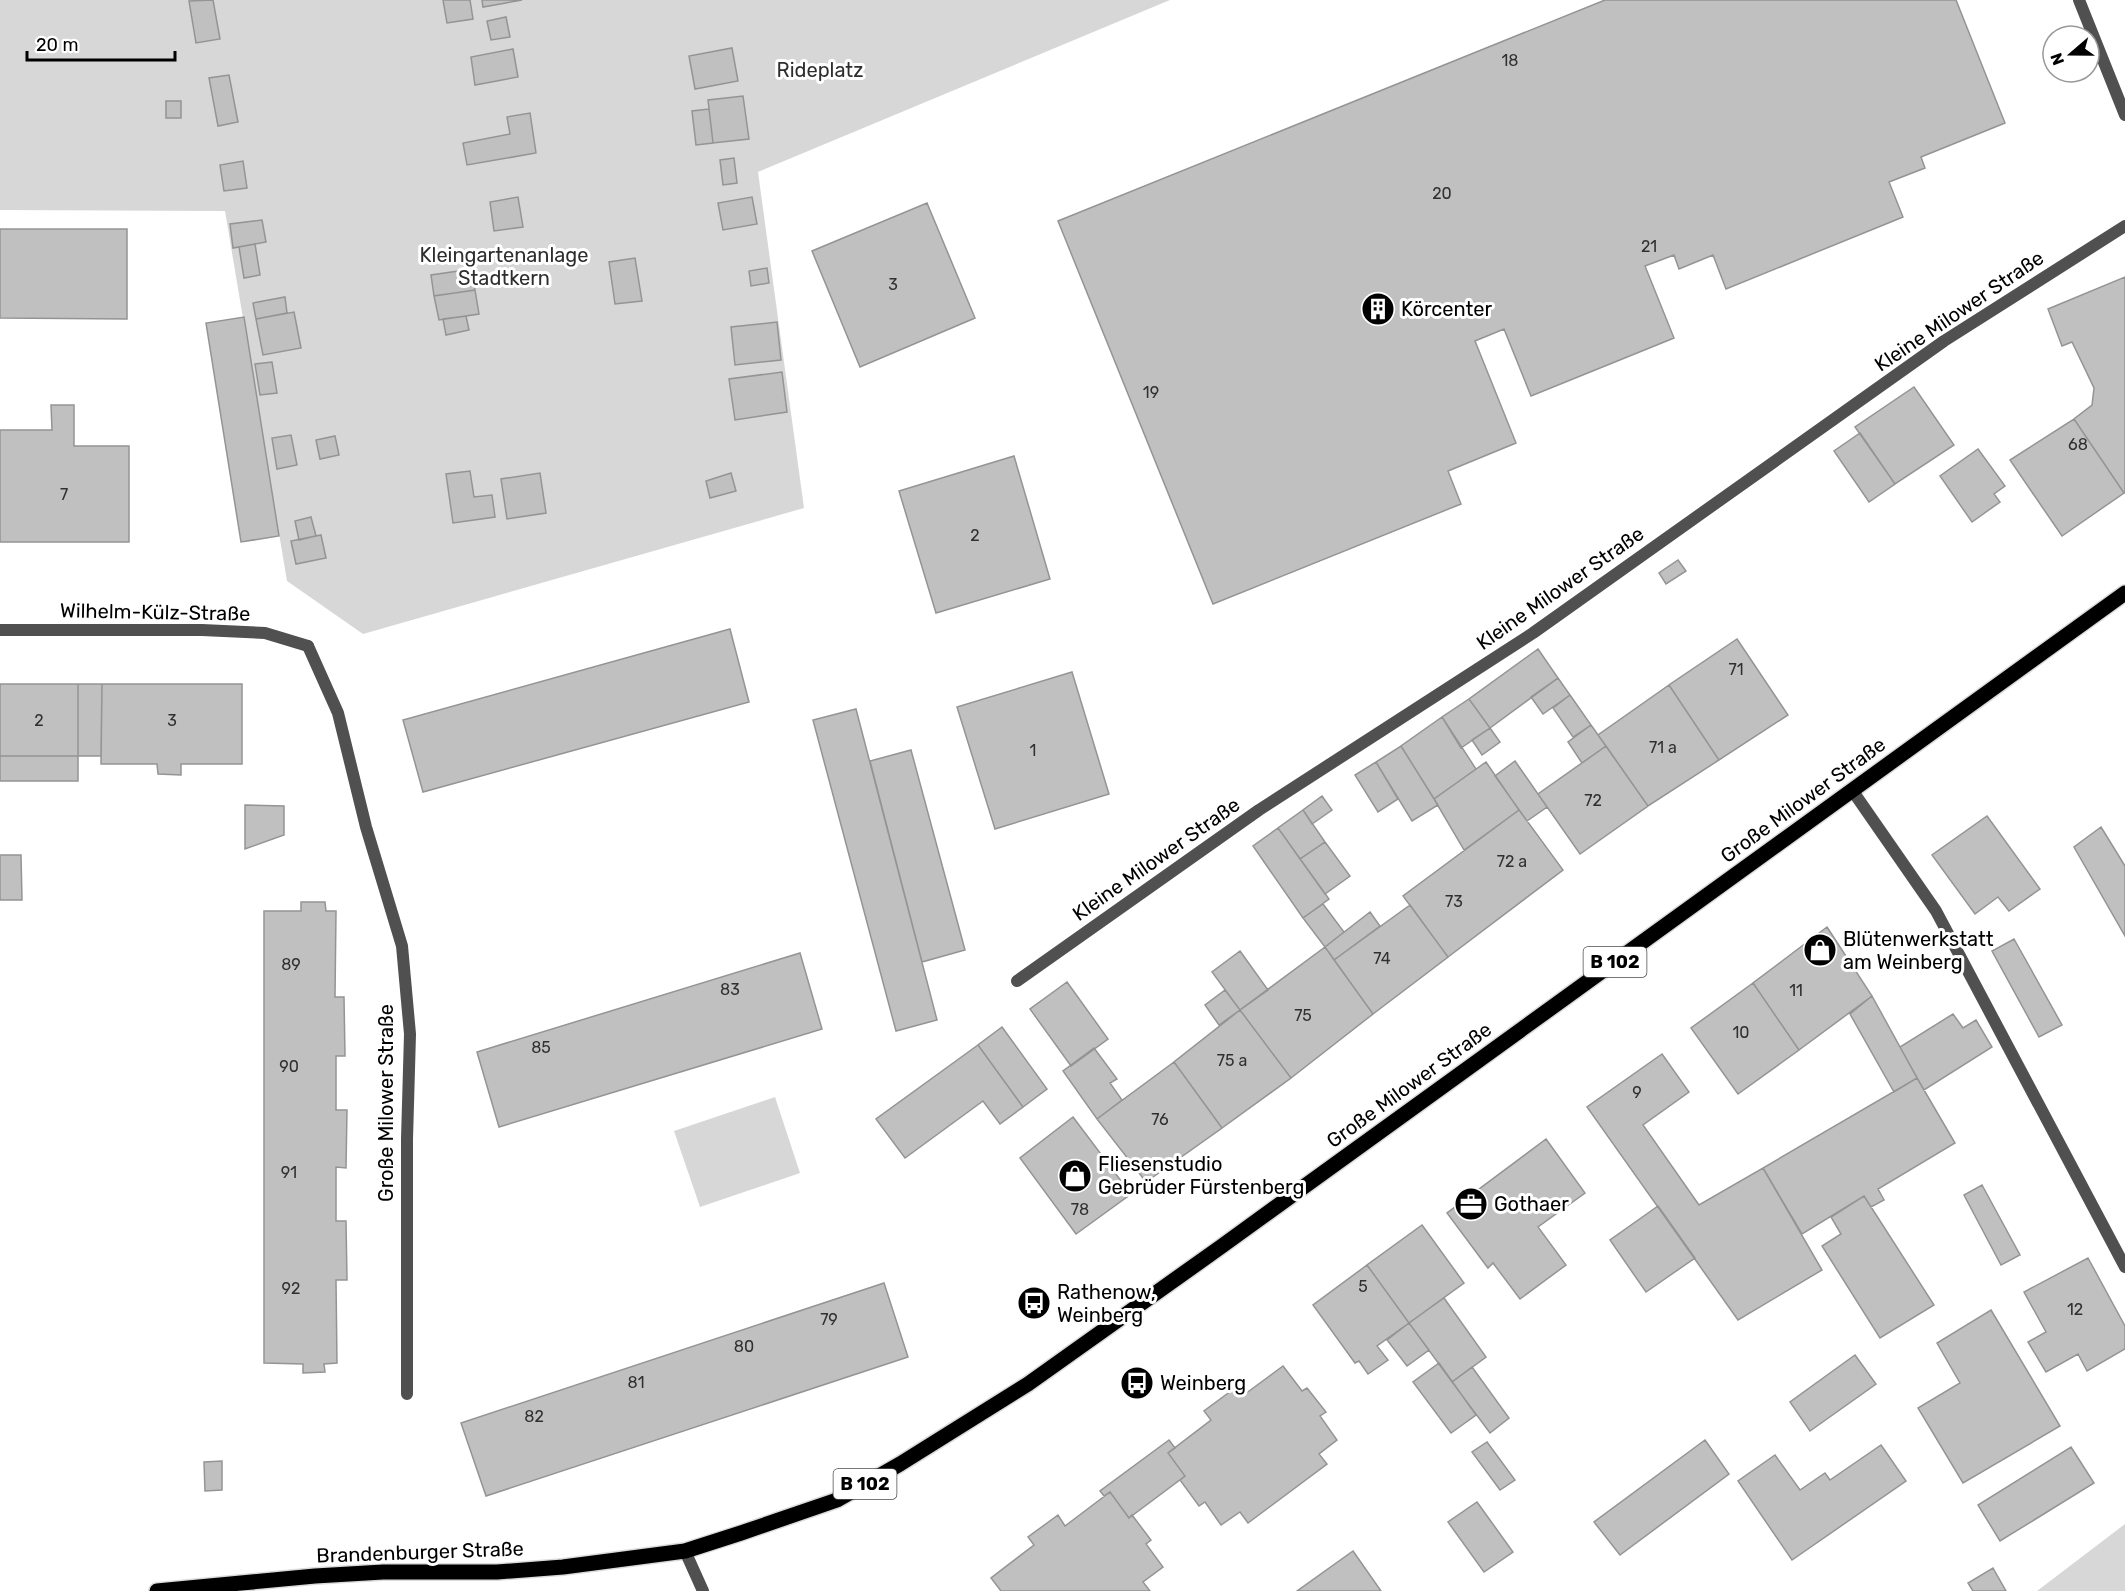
<svg xmlns="http://www.w3.org/2000/svg" width="2125" height="1591" font-family="Rubik,sans-serif">
	<style>
		.green { fill: #d7d7d7 }
		.building { fill: #c0c0c0; stroke: #949494; stroke-width: 1.5 }
		.lines { fill: none; stroke-linecap: round; stroke-linejoin: round }
		.primary-casing { stroke: #dbdbdb; stroke-width: 18 }
		.service { stroke: #505050; stroke-width: 12 }
		.minor { stroke: #505050; stroke-width: 12 }
		.tertiary { stroke: #505050; stroke-width: 12 }
		.primary { stroke: #000; stroke-width: 15 }
		.labels { text-anchor: middle; stroke-width: 6; stroke-linejoin: round; paint-order: stroke }
		.number-label { font-size: 16px; fill: #303030 }
		.shield { fill: #fff; stroke: #4c4c4c; stroke-width: 1.5 }
		.shield-label { font-size: 18px; font-weight: bold; fill: #000 }
		.park-label { font-size: 20px; fill: #2e2e2e; stroke: #fff }
		.poi-label { font-size: 20px; fill: #000; stroke: #fff; text-anchor: start }
		.street-label { font-size: 20px; fill: #000; stroke: #fff }
	</style>
	<rect width="100%" height="100%" fill="#fff"/>
	<!-- green -->
	<path class="green" d="M0,0h1170l-412,172 46,336 -441,126 -76,-53 -62,-370 -225,-1z
		M775,1097l25,76 -100,34 -26,-76z
		M2125,1524v67h-88z"/>
	<!-- building -->
	<path class="building" d="M213,0l7,39 -24,4 -7,-42z
		M443,0h27l3,19 -26,4z
		M482,0h40l-39,7z
		M1605,0h351l49,123 -84,34 4,11 -36,14 14,35 -177,72 -13,-34 -34,14 -5,-14 -29,11 29,72 -143,58 -27,-67 -29,12 41,102 -68,28 13,33 -248,100 -155,-383z
		M506,17l4,20 -19,3 -4,-19z
		M732,48l6,33 -43,8 -6,-33z
		M513,49l5,28 -43,8 -4,-28z
		M229,75l9,47 -20,4 -9,-48z
		M743,96l6,43 -36,4 -5,-43z
		M166,101h15v17h-15z
		M709,109l4,34 -17,2 -4,-34z
		M530,113l6,40 -69,12 -4,-22 47,-9 -3,-17z
		M734,158l3,25 -14,2 -3,-25z
		M243,161l4,27 -23,3 -4,-26z
		M518,197l5,30 -29,4 -4,-29z
		M752,197l5,27 -34,6 -5,-27z
		M927,203l48,115 -115,49 -48,-116z
		M262,220l4,22 -33,6 -3,-24z
		M0,229h127v90l-127,-1z
		M255,244l5,31 -16,3 -5,-31z
		M635,258l7,43 -27,3 -6,-42z
		M767,268l2,15 -18,3 -2,-15z
		M472,269l3,21 -41,6 -3,-21z
		M2125,277v216h-1l-50,-74 18,-14 2,-17 -22,-46 -10,4 -14,-37z
		M475,290l4,24 -40,6 -5,-24z
		M285,297l2,16 -31,6 -3,-16z
		M294,312l7,36 -38,7 -7,-36z
		M466,316l3,14 -23,5 -3,-16z
		M244,317l35,219 -38,6 -35,-219z
		M777,322l4,38 -46,5 -4,-38z
		M272,362l5,31 -17,2 -5,-31z
		M782,372l5,40 -52,8 -6,-41z
		M1914,387l40,58 -59,39 -40,-57z
		M51,405h23v41h55v96h-129v-112h52z
		M2074,419l50,74 -62,43 -52,-76z
		M1860,433l35,51 -26,18 -35,-51z
		M291,435l6,30 -20,4 -5,-31z
		M335,436l4,19 -19,4 -4,-19z
		M1978,449l27,37 -11,8 6,8 -28,20 -32,-46z
		M1014,456l36,123 -114,34 -37,-122z
		M470,471l4,26 18,-2 3,22 -42,6 -7,-49z
		M540,473l6,40 -39,6 -6,-40z
		M731,473l5,18 -26,7 -4,-17z
		M311,517l5,19 -17,4 -4,-19z
		M321,535l5,23 -30,6 -5,-23z
		M1678,560l8,11 -20,13 -7,-11z
		M730,629l19,73 -326,90 -20,-72z
		M1737,639l51,76 -69,45 -50,-75z
		M1538,649l20,29 -68,50 -21,-29z
		M1072,672l37,122 -114,35 -38,-122z
		M1558,678l12,17 -27,19 -12,-17z
		M0,684h78v72h-78z
		M78,684h24l-1,72h-23z
		M102,684h140v80h-61v11l-23,-1 -1,-10h-56z
		M1669,685l50,75 -71,46 -50,-71z
		M1570,695l21,30 -18,12 -20,-29z
		M1469,699l21,29 -29,20 -19,-31z
		M856,709l81,311 -41,11 -83,-311z
		M1442,717l34,52 -42,30 -33,-53z
		M1591,725l15,21 -24,17 -14,-21z
		M1490,728l10,14 -18,13 -10,-15z
		M1401,746l37,59 -26,16 -36,-59z
		M1606,746l42,60 -68,48 -42,-60z
		M911,750l54,200 -43,12 -52,-201z
		M0,756h78v25h-78z
		M1515,761l32,46 -20,14 -32,-45z
		M1376,762l22,37 -20,13 -23,-37z
		M1486,762l33,48 -55,40 -30,-51z
		M1322,796l10,14 -20,14 -9,-14z
		M245,805l39,1v29l-39,14z
		M1303,810l22,32 -25,17 -22,-31z
		M1519,810l44,60 -115,87 -45,-61z
		M1987,816l53,73 -31,22 -11,-14 -23,17 -43,-59z
		M2101,827l24,39v70l-51,-89z
		M1278,828l51,71 -26,19 -50,-72z
		M1325,842l25,34 -25,18 -25,-35z
		M0,855h21l1,45h-22z
		M301,902h24l1,9h10l-1,86h9l1,59h-9v54h11l-1,58 -10,-1v54h10l1,59h-11l1,83 -13,1 1,8 -22,1v-9l-39,-1v-452h37z
		M1323,904l21,28 -19,15 -22,-29z
		M1410,905l38,52 -75,57 -39,-54z
		M1370,912l10,14 -46,34 -9,-13z
		M1827,927l45,69 -73,54 -46,-67z
		M2014,939l48,86 -23,12 -47,-86z
		M1325,947l48,67 -82,64 -51,-68z
		M1240,951l28,39 -28,20 -28,-38z
		M800,953l22,76 -323,98 -22,-75z
		M1067,982l41,57 -37,27 -41,-57z
		M1753,983l46,67 -61,44 -47,-66z
		M1225,990l15,20 -21,15 -14,-20z
		M1872,996l45,82 -23,14 -44,-78z
		M1240,1010l51,68 -69,50 -48,-66z
		M1953,1014l10,14 13,-8 16,27 -68,43 -24,-43z
		M1002,1027l45,62 -24,18 -45,-62z
		M978,1045l45,62 -23,17 -17,-23 -78,57 -29,-39z
		M1094,1048l23,31 -7,4 12,17 -25,19 -34,-48z
		M1662,1054l27,38 -46,33 56,80 64,-37 59,102 -84,50 -151,-213z
		M1174,1062l48,66 -76,54 -49,-63z
		M1917,1078l38,65 -77,46 6,11 -13,7 -7,-11 -62,38 -39,-66z
		M1073,1117l58,77 -55,40 -56,-76z
		M1546,1139l39,54 -47,34 28,38 -46,34 -27,-36 -5,5 -41,-55z
		M1982,1185l38,70 -19,10 -37,-70z
		M1864,1196l70,109 -54,33 -58,-92 19,-12 -10,-17z
		M1658,1206l37,52 -49,34 -36,-52z
		M1422,1225l42,58 -55,40 -42,-58z
		M2088,1258l37,68v23l-38,22 -9,-17 -32,18 -18,-30 18,-10 -22,-40z
		M1367,1265l42,58 -32,23 11,14 -20,14 -9,-13 -4,2 -42,-58z
		M884,1283l24,74 -422,139 -25,-73z
		M1444,1298l42,59 -34,25 -43,-59z
		M1991,1310l69,116 -97,57 -45,-75 42,-25 -23,-40z
		M1409,1323l20,27 -22,16 -20,-26z
		M1855,1355l21,29 -66,47 -20,-29z
		M1439,1363l37,52 -25,18 -38,-51z
		M1283,1366l19,25 5,-3 19,24 -6,4 17,24 -18,14 8,10 -79,59 -8,-11 -19,13 -16,-23 -6,4 -19,-26 5,-4 -17,-23 43,-33 -7,-9 31,-23 6,9z
		M1472,1367l37,51 -19,15 -38,-51z
		M1169,1440l6,8 -7,5 17,23 -56,42 -19,-26 -6,4 -4,-5z
		M1705,1440l24,34 -109,81 -26,-33z
		M1487,1442l28,38 -15,10 -28,-38z
		M1881,1445l25,36 -114,79 -54,-79 37,-26 25,35 25,-17 5,7z
		M2071,1447l23,36 -94,58 -22,-36z
		M222,1461v29l-17,1 -1,-29z
		M1110,1492l19,26 3,-3 19,25 -5,4 17,23 -20,15 7,9h-149l-10,-13 43,-33 -6,-8 30,-22 7,11z
		M1477,1502l36,50 -29,20 -36,-50z
		M1353,1551l28,40h-84z
		M1993,1568l13,23h-33l-5,-8z"/>
	<g class="lines">
		<!-- primary casing -->
		<g class="primary-casing">
			<path id="primary" d="M157,1591l158,-15 68,-4h114l66,-5 122,-16 56,-18 96,-33 63,-36 128,-80 194,-138 903,-653"/>
		</g>
		<!-- service -->
		<path class="service" d="M308,646l30,67 28,114 36,119 8,88 -3,105v255
			M1852,790l84,121 189,356"/>
		<!-- minor -->
		<path class="minor" d="M0,630h202l63,3 43,13
			M1017,981l242,-171 274,-177 411,-292 181,-115
			M685,1551l18,40"/>
		<!-- tertiary -->
		<path class="tertiary" d="M2079,0l46,115"/>
		<!-- primary -->
		<use href="#primary" class="primary"/>
	</g>
	<!-- icons -->
	<defs>
		<g id="building-disc" transform="scale(1.725)"><circle r="9.5" fill="#000" stroke="#fff"/><path d="M-4-6H4V6H1V3H-1V6H-4ZM-2.5-4.3h1.7v1.8h-1.7ZM.8-4.3h1.7v1.8H.8ZM-2.5-1h1.7V.8h-1.7ZM.8-1h1.7V.8H.8Z" fill="#fff"/></g>
		<g id="shop-disc" transform="scale(1.725)"><circle r="9.5" fill="#000" stroke="#fff"/><path d="M-5-2.5h2.3a2.7 3.5 0 0 1 5.4 0H5L5.5 6h-11ZM-1.5-2.5h3a1.5 2.3 0 0 0-3 0Z" fill="#fff"/></g>
		<g id="office-disc" transform="scale(1.725)"><circle r="9.5" fill="#000" stroke="#fff"/><path d="M-6-3h4V-5.5h4V-3h4V5H-6ZM-1-4.5V-3h2v-1.5ZM-6 0V1H6V0Z" fill="#fff"/></g>
		<g id="bus-disc" transform="scale(1.725)"><circle r="9.5" fill="#000" stroke="#fff"/><path d="M-5-6H5V4H4V6H2V4H-2V6H-4V4H-5ZM-3.5-4V0h7V-4ZM-3.5 1.2v1.5H-2V1.2ZM2 1.2v1.5H3.5V1.2Z" fill="#fff"/></g>
	</defs>
	<g fill-rule="evenodd">
		<use href="#building-disc" x="1378" y="309"/>
		<use href="#shop-disc" x="1820" y="950"/>
		<use href="#shop-disc" x="1075" y="1176"/>
		<use href="#office-disc" x="1471" y="1204"/>
		<use href="#bus-disc" x="1034" y="1303"/>
		<use href="#bus-disc" x="1137" y="1383"/>
	</g>
	<g class="labels">
		<!-- number labels -->
		<g class="number-label">
			<text x="1510" y="66">18</text>
			<text x="1442" y="199">20</text>
			<text x="1649" y="252">21</text>
			<text x="893" y="290">3</text>
			<text x="1151" y="398">19</text>
			<text x="2078" y="450">68</text>
			<text x="64" y="500">7</text>
			<text x="975" y="541">2</text>
			<text x="1736" y="675">71</text>
			<text x="39" y="726">2</text>
			<text x="172" y="726">3</text>
			<text x="1663" y="753">71 a</text>
			<text x="1033" y="756">1</text>
			<text x="1593" y="806">72</text>
			<text x="1512" y="867">72 a</text>
			<text x="1454" y="907">73</text>
			<text x="1382" y="964">74</text>
			<text x="291" y="970">89</text>
			<text x="730" y="995">83</text>
			<text x="1796" y="996">11</text>
			<text x="1303" y="1021">75</text>
			<text x="1741" y="1038">10</text>
			<text x="541" y="1053">85</text>
			<text x="1232" y="1066">75 a</text>
			<text x="289" y="1072">90</text>
			<text x="1637" y="1098">9</text>
			<text x="1160" y="1125">76</text>
			<text x="289" y="1178">91</text>
			<text x="1080" y="1215">78</text>
			<text x="1363" y="1292">5</text>
			<text x="291" y="1294">92</text>
			<text x="2075" y="1315">12</text>
			<text x="829" y="1325">79</text>
			<text x="744" y="1352">80</text>
			<text x="636" y="1388">81</text>
			<text x="534" y="1422">82</text>
		</g>
		<!-- shield labels -->
		<g class="shield">
			<rect x="1583.5" y="947" width="63" height="30" rx="4.5"/>
			<rect x="833.5" y="1469" width="63" height="30" rx="4.5"/>
		</g>
		<g class="shield-label">
			<text x="1615" y="968">B 102</text>
			<text x="865" y="1490">B 102</text>
		</g>
		<!-- park labels -->
		<g class="park-label">
			<text x="820" y="77">Rideplatz</text>
			<text x="504" y="262">Kleingartenanlage<tspan x="504" dy="23">Stadtkern</tspan></text>
		</g>
		<!-- poi labels -->
		<g class="poi-label">
			<text x="1401" y="316">Körcenter</text>
			<text x="1843" y="946">Blütenwerkstatt<tspan x="1843" dy="23">am Weinberg</tspan></text>
			<text x="1098" y="1171">Fliesenstudio<tspan x="1098" dy="23">Gebrüder Fürstenberg</tspan></text>
			<text x="1494" y="1211">Gothaer</text>
			<text x="1057" y="1299">Rathenow,<tspan x="1057" dy="23">Weinberg</tspan></text>
			<text x="1160" y="1390">Weinberg</text>
		</g>
		<!-- street labels -->
		<g class="street-label">
			<text transform="translate(1959 311) rotate(-34)" y="7">Kleine Milower Straße</text>
			<text transform="translate(1560 588) rotate(-35)" y="7">Kleine Milower Straße</text>
			<text transform="translate(155 612) rotate(1)" y="7">Wilhelm-Külz-Straße</text>
			<text transform="translate(1803 800) rotate(-36)" y="7">Große Milower Straße</text>
			<text transform="translate(1156 859) rotate(-35)" y="7">Kleine Milower Straße</text>
			<text transform="translate(1409 1085) rotate(-36)" y="7">Große Milower Straße</text>
			<text transform="translate(386 1103) rotate(-90)" y="7">Große Milower Straße</text>
			<text transform="translate(420 1552) rotate(-2)" y="7">Brandenburger Straße</text>
		</g>
	</g>
	<!-- north arrow -->
	<g transform="translate(2071 54) rotate(250)"><circle r="28" fill="#ffffff" stroke="#999999" stroke-width="1.5"/>
	<path d="M0-4.5L10 22L0 15L-10 22Z" fill="#000000"/>
	<text y="-9" font-size="16" font-weight="bold" text-anchor="middle" fill="#000000">N</text>
	</g>
	<!-- scale -->
	<path d="M27 51v9h148v-9" fill="none" stroke="#000000" stroke-width="3"/>
	<text x="36" y="51" font-size="18" fill="#000000" stroke="#ffffff" stroke-width="4.5" paint-order="stroke">20 m</text>
</svg>
